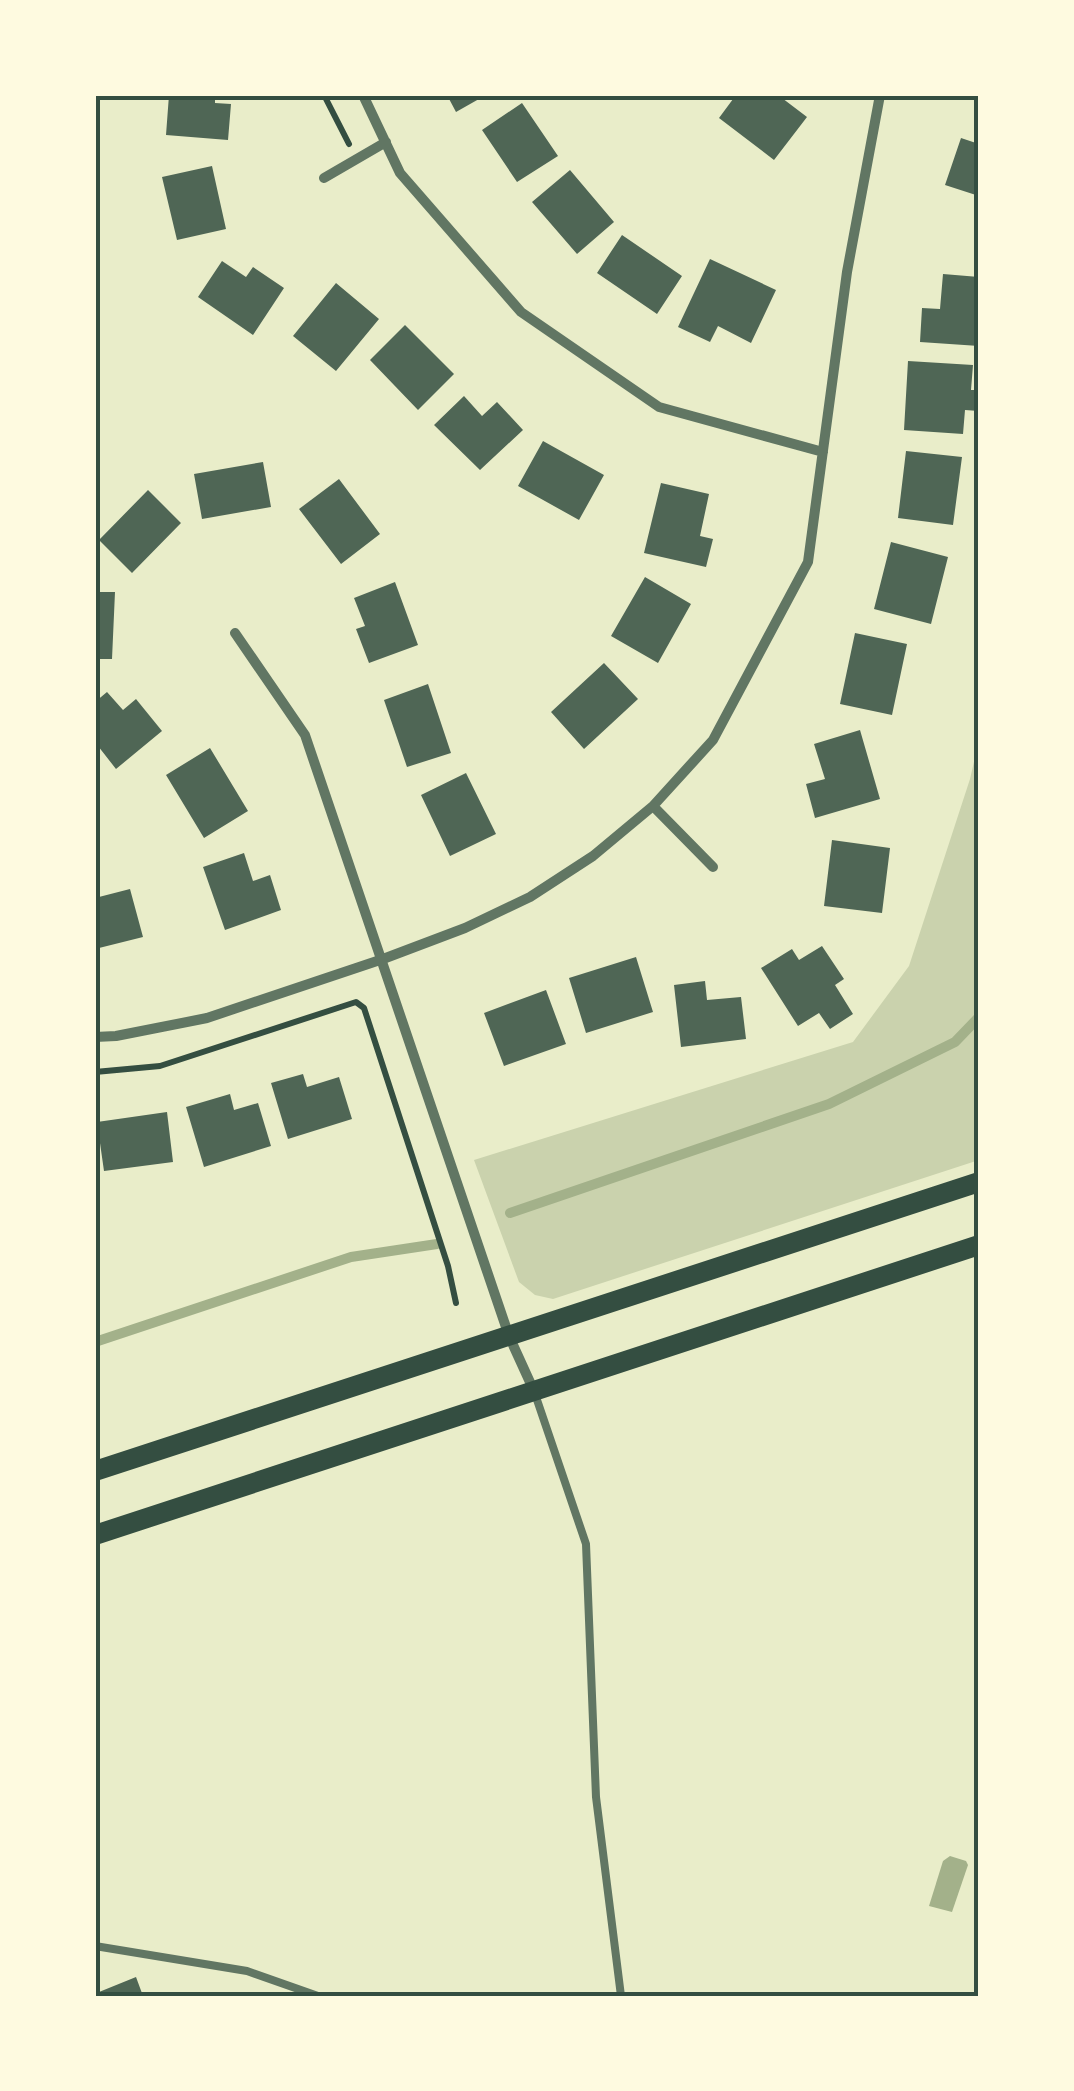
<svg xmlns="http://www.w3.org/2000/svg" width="1074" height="2091" font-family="'Public Sans',sans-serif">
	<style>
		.green { fill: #cad2ad }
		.water { fill: #a3b18a }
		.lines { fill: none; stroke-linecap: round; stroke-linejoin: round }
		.stream { stroke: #a3b18a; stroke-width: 10 }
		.building { fill: #4f6655 }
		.path { stroke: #344e41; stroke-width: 6 }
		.service { stroke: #617663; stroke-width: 8 }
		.minor { stroke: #617663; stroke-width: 10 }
		.secondary { stroke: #344e41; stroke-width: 20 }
		.neatline { fill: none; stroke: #344e41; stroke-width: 4 }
	</style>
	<rect width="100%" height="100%" fill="#e9edc9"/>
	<!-- green -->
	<path class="green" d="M979,740v420l-426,139 -18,-4 -16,-13 -45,-122 379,-118 56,-76 61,-187z"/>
	<!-- water -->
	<path class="water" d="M950,1856l16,5 2,4 -16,47 -23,-6 14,-45z"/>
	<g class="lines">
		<!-- stream -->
		<path class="stream" d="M510,1213l319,-109 126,-62 24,-25
			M95,1342l256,-85 86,-13"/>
	</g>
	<!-- building -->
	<path class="building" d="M169,95h46v8l16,1 -3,36 -62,-5z
		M447,95h39l-30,17z
		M736,95h42l29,22 -33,43 -55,-42z
		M522,103l36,53 -41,26 -35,-52z
		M961,138l18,6v52l-34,-11z
		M212,166l14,63 -49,11 -15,-63z
		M570,170l44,52 -37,32 -45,-52z
		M622,235l60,41 -25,38 -60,-41z
		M710,259l66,31 -25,53 -33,-17 -8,16 -32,-15z
		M222,261l24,16 7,-10 31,21 -31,47 -55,-38z
		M943,274l36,3v69l-59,-4 2,-34 18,1z
		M336,283l43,36 -43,52 -43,-35z
		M405,325l49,49 -36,36 -48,-50z
		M908,361l65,4 -2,25h8v21l-14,-1 -2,24 -59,-4z
		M464,396l18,20 15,-14 26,28 -43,40 -46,-45z
		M543,441l61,34 -25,45 -61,-34z
		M906,451l56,6 -9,68 -55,-7z
		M263,462l8,45 -69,12 -8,-45z
		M339,479l41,55 -39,30 -42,-55z
		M661,483l48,11 -9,42 13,3 -7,28 -62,-14z
		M148,490l33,33 -49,50 -33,-33z
		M891,542l57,15 -17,67 -57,-15z
		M645,577l46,27 -33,59 -47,-27z
		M395,582l23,63 -49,18 -13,-34 9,-3 -11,-28z
		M95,592h20l-3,67h-17z
		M855,633l52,11 -15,71 -52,-11z
		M604,663l34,36 -54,50 -33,-37z
		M428,684l23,69 -44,14 -23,-67z
		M107,692l16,18 13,-11 26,32 -46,38 -18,-23 -3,2v-46z
		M860,730l20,69 -65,19 -9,-34 19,-5 -11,-35z
		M210,748l38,63 -44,27 -38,-63z
		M466,773l30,61 -46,22 -29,-61z
		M832,840l58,8 -8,65 -58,-7z
		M244,853l9,28 17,-6 11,35 -56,20 -22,-63z
		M130,889l13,48 -48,12v-51z
		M822,946l22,33 -9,6 18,29 -23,15 -11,-16 -21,13 -37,-58 31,-19 7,11z
		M636,957l17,55 -67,21 -17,-55z
		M705,981l2,19 34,-3 5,42 -65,8 -7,-62z
		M546,990l20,54 -62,22 -20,-53z
		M303,1074l4,13 32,-10 13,42 -64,20 -17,-56z
		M230,1094l4,16 24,-7 13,43 -67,21 -18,-60z
		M167,1112l6,50 -69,9 -7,-49z
		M136,1977l7,19h-48v-14l4,10z"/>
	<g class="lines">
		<!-- path -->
		<path class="path" d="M324,95l25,49
			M95,1072l65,-6 196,-64 8,6 84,258 8,37"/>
		<!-- service -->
		<path class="service" d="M534,1391l52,153 10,253 25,199
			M95,1946l152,25 71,25"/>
		<!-- minor -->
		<path class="minor" d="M363,95l37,78 121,139 138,95 164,45
			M324,178l62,-36
			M235,633l70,102 204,601 25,55
			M653,806l60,61
			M95,1037l21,-1 91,-18 176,-59 82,-31 65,-31 63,-41 60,-50 60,-66 95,-178 39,-290 33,-177"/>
		<!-- secondary -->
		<path class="secondary" d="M95,1471l884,-289
			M95,1535l884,-290"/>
	</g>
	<!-- border -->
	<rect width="1074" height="2091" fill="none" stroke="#fefae0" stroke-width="195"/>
	<rect x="98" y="98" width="878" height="1896" class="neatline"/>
</svg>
